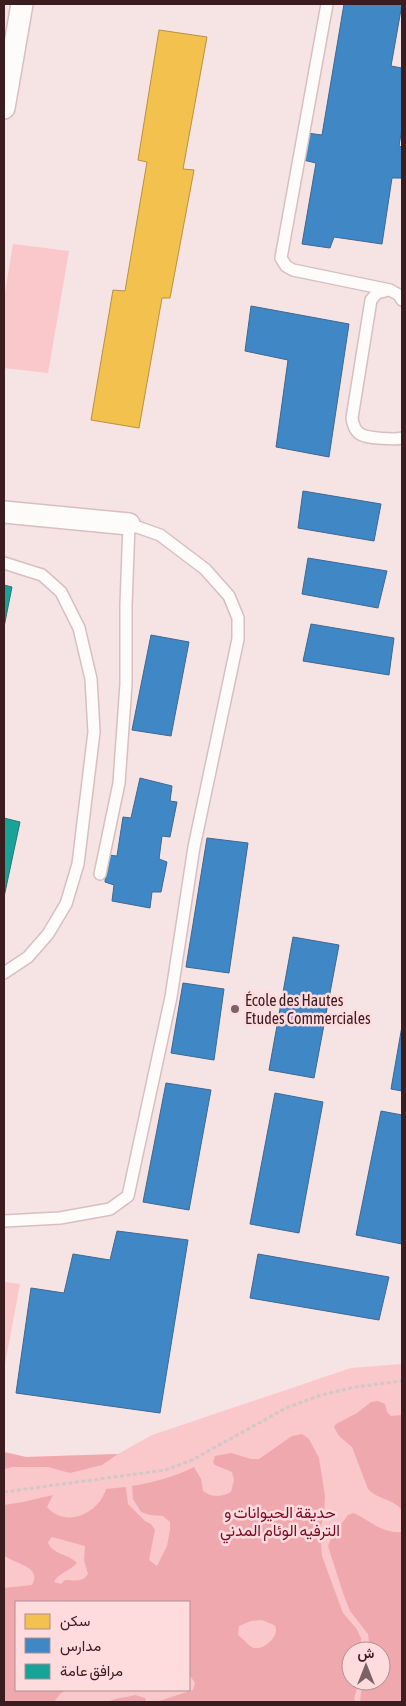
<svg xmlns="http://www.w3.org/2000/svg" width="406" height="1706" font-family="'Asap Condensed',Vazirmatn,sans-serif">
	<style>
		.green { fill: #fac7cb; fill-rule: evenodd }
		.forest { fill: #f0a8af; fill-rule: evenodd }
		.homes { fill: #f2c14e; stroke: #bb9040 }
		.schools { fill: #3f88c5; stroke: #3e6893 }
		.public { fill: #17a398; stroke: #227a74 }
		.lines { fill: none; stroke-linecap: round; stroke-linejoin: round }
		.service-casing { stroke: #d7bfc1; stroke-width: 14 }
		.minor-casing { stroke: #d7bfc1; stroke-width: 24 }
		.path { stroke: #d1c8c8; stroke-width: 3; stroke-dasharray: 4 2.5; stroke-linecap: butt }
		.service { stroke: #fefbfb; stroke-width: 11 }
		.minor { stroke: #fefbfb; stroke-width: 21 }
		.poi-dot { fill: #7c6264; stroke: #fedbdd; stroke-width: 2 }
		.labels { text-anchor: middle; stroke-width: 5; stroke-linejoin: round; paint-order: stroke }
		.poi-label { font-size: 16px; fill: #3b1c1f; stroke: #fedbdd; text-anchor: start }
		.park-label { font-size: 16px; fill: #770a27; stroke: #fedbdd }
	</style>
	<rect width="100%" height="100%" fill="#f6e3e4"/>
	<!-- green -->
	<path class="green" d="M13,244l56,7 -21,122 -44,-5v-70z
		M4,1282l16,2 -16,85z
		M402,1364v338h-398v-250l22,5 92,-3 34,-19 199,-67zM16,1602h173v88h-173zM351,1651h30v30h-30z"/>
	<!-- forest -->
	<path class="forest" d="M378,1401l7,3 2,8 4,4 11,-1v95c-10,-12 -24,-10 -34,-21l-16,-42 -13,-11 -5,-9 2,-3 21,-11 14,-11z
		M302,1434l7,5 10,19 6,38 -1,18 -4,17 2,25 21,57 13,15 5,10v13h-10v30h8l-5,18 2,3h-200l37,-12 2,-7 -4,-6h-2v-75h-173v88h50l-6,4 -6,8h-50v-114l28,-3c11,-19 -19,-21 -28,-30v-50l19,-3 30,-7 -6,12c19,22 52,6 59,-18l20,-2 2,17 17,17 6,3 4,6 -6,30 8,6 10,-20 3,-17v-7l-7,-6 -13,-1 -9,-3 -8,-13 -1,-13c23,-4 42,-9 62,-19l7,12 2,12c9,7 18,6 28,1l3,-12 -2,-8 -17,-7 -2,-3 2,-6 16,-3 20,6h8l33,-23zM52,1537l33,9 -1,14 4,14c-6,9 -13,6 -23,6l-4,4 -7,-2c4,-9 16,-11 23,-19 -9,-10 -25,-8 -29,-21zM262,1620c3,2 9,3 12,5 8,8 -9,26 -20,23 -6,-2 -10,-9 -16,-13l1,-9 12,-5z
		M4,1452l22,5 92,-3 -16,11 -32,8 -22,-6h-35l-9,2z
		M354,1513c16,8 29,21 48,19l-1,170h-41l1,-10 4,-11h16v-30h-11l-2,-17 -18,-23 -7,-18 -15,-47 4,-10 16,-21z
		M135,1695l10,3 1,4h-38c9,-5 17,-4 27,-7z"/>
	<!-- homes -->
	<path class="homes" d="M159,30l48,7 -24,132 11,1 -24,128h-8l-23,130 -48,-8 22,-130 12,1 22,-129 -9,-2z"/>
	<!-- schools -->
	<path class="schools" d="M344,4h58l-11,62 11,2v60l-3,18 3,1v31h-10l-10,66 -48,-7 -4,11 -28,-4 14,-81 -13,-3 4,-27 15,2z
		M251,306l98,18 -20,133 -53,-10 12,-87 -43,-9z
		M303,491l78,13 -7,37 -76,-13z
		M308,558l79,13 -9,37 -76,-14z
		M311,624l83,14 -5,37 -86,-14z
		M151,635l38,7 -18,94 -39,-6z
		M140,778l32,8 -2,15 7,1 -7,35 -8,-1 -3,23 8,3 -6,30h-9l-2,16 -38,-7 2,-16 -9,-3 2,-27 10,1 6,-39 8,1z
		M207,838l41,5 -19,130 -43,-6z
		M293,937l46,8 -25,133 -45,-8z
		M183,983l41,6 -10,71 -43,-7z
		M402,1026v65l-11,-2z
		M166,1083l45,7 -22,120 -46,-8z
		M275,1093l48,9 -24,131 -49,-9z
		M381,1111l21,4v129l-46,-9z
		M117,1231l71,9 -28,173 -144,-20 15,-105 33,5 9,-39 37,6z
		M258,1254l131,23 -10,43 -129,-22z"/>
	<!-- public -->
	<path class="public" d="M4,585l8,2 -8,40z
		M4,818l16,4 -16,75z"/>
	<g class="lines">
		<!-- service casing -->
		<g class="service-casing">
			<path id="service" d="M327,4l-46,254 5,8 7,4 97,20 9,5 3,5
				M389,290l-12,3 -6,7 -19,118c1,7 3,14 10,17 6,3 33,5 40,3
				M4,563l38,12 19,17 18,36 12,51 3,53 -16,132 -12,40 -18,30 -20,23 -24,16
				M4,1221l56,-3 50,-9 18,-13 43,-199 23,-150 44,-208v-21l-9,-22 -24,-27 -45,-34 -31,-11 -3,81v79l-7,99 -19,91"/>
		</g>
		<!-- minor casing -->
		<g class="minor-casing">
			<path id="minor" d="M4,108l18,-104
				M4,512l125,12"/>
		</g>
		<!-- path -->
		<path class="path" d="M4,1492l161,-22 27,-10 94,-52 32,-12 37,-9 47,-6"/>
		<!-- service -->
		<use href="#service" class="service"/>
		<!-- minor -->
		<use href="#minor" class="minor"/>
	</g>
	<!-- markers -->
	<circle class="poi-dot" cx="235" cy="1009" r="5"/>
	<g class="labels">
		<!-- poi labels -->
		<g class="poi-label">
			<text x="245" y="1006">École des Hautes<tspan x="245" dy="18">Etudes Commerciales</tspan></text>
		</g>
		<!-- park labels -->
		<g class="park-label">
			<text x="280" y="1518">حديقة الحيوانات و<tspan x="280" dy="18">الترفيه الوئام المدني</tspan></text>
		</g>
	</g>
	<!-- border -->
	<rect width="406" height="1706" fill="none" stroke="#3b1c1f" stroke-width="10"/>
	<!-- legend -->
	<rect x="15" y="1601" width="175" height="90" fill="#fedbdd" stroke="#b08f91"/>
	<rect x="25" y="1614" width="25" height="15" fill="#f2c14e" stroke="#b08f91"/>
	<text x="60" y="1626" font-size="15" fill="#3b1c1f">سكن</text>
	<rect x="25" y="1638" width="25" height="15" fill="#3f88c5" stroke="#b08f91"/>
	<text x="60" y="1651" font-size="15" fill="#3b1c1f">مدارس</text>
	<rect x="25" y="1664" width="25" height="15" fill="#17a398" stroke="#b08f91"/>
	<text x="60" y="1676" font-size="15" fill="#3b1c1f">مرافق عامة</text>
	<!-- north arrow -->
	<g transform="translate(366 1666)"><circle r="24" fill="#fedbdd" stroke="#b08f91"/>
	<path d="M0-4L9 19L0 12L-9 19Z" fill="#7c6264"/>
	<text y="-8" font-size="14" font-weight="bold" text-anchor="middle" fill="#3b1c1f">ش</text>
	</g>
</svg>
